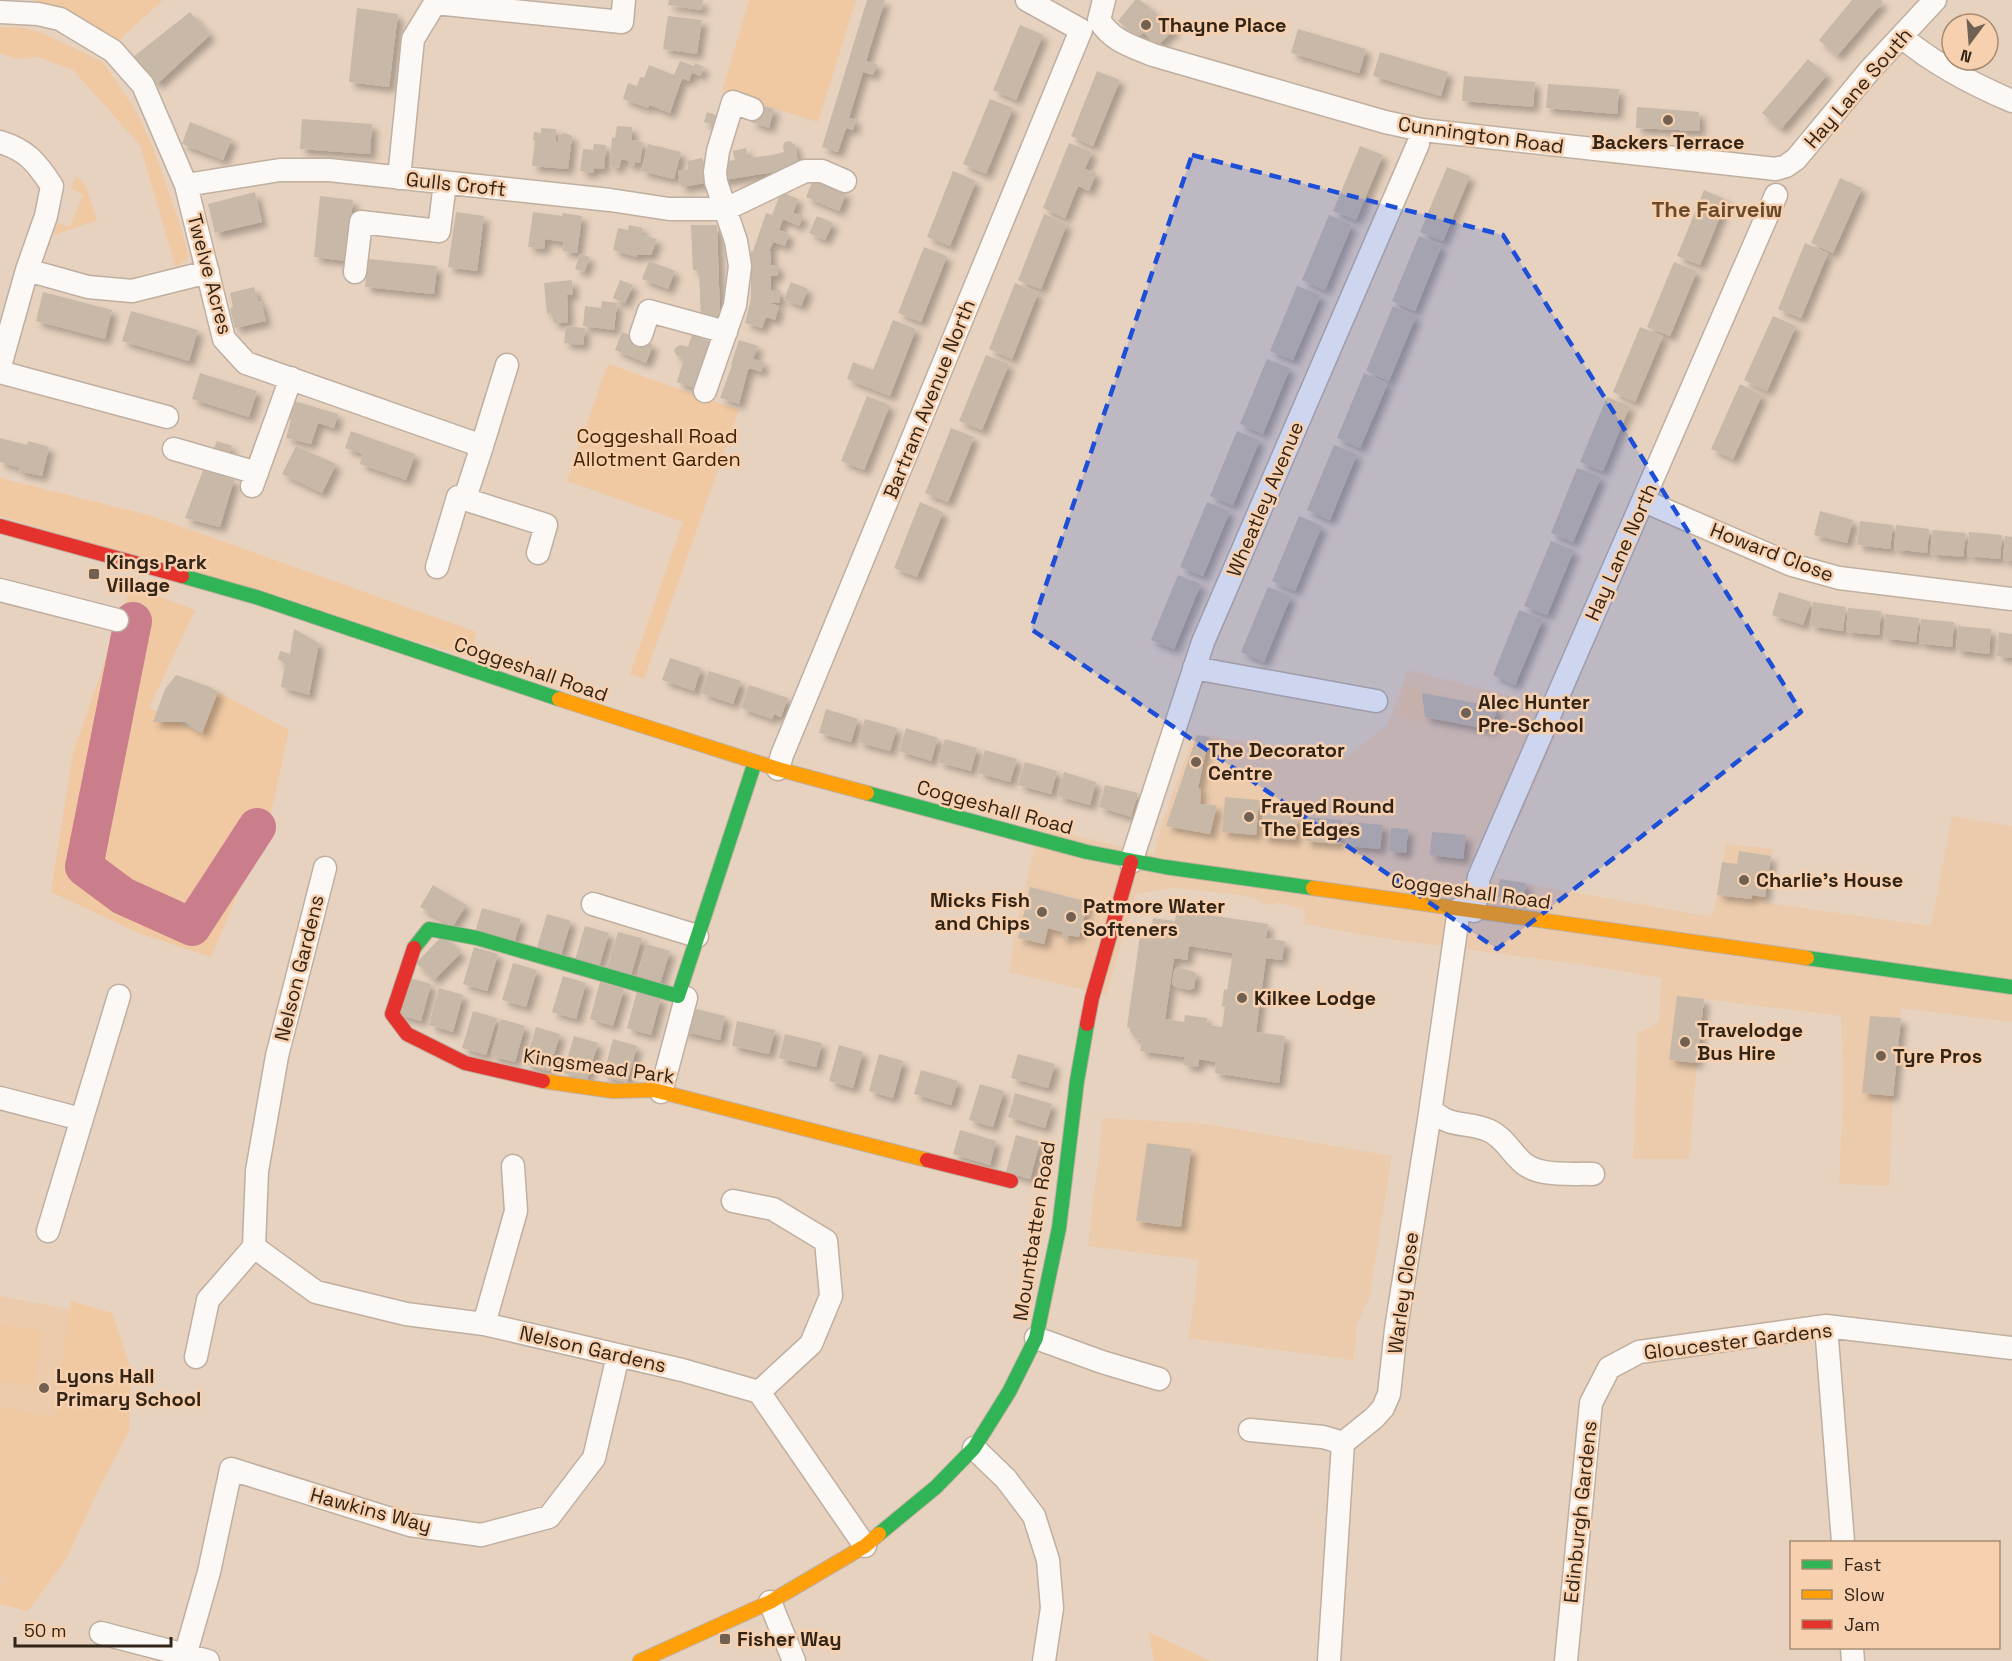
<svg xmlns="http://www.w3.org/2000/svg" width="2012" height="1661" font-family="'Space Grotesk',sans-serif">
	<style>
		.built { fill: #eccbac }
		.green { fill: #f0c8a2 }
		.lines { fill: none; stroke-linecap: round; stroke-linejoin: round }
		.river { stroke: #ca7d8b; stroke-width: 38 }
		.building { fill: #c8b8a8; fill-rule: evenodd; filter: url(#shadow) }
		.street-casing { stroke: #bfafa0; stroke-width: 25 }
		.fast-casing { stroke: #bfafa0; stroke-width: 16 }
		.slow-casing { stroke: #bfafa0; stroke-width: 16 }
		.jam-casing { stroke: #bfafa0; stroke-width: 16 }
		.street { stroke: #fbf8f5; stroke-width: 22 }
		.fast { stroke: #30b455; stroke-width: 14 }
		.slow { stroke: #ff9f0a; stroke-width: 14 }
		.jam { stroke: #e5322d; stroke-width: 14 }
		.marked { fill: #1d4ed8; fill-opacity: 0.2; stroke: #1d4ed8; stroke-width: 4.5; stroke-dasharray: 12 8; stroke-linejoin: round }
		.poi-dot { fill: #716152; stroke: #f7d1af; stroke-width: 2 }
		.labels { text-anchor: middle; stroke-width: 5; stroke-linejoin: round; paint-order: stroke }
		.poi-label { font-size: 20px; font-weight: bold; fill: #322417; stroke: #f7d1af; text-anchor: start }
		.street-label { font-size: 20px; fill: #322417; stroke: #f7d1af }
		.park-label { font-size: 20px; fill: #412200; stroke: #f7d1af }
		.quarter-label { font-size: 22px; font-weight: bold; fill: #6a4a2c; stroke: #f7d1af }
	</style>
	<defs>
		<filter id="shadow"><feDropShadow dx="5.5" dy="5.5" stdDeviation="3" flood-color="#0004"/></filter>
	</defs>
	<rect width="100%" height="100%" fill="#e7d2bf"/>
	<!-- built -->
	<path class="built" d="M1408,670l128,32 29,13 -43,98 -24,38 -3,27 216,39 6,-22 9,-51 47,5 -2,7 -6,41 3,6 163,23 21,-110 60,10v196l-111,-14 -8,88 -4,90 -50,-2 4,-90 -2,-78 -137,-17 -7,64 -8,96h-56l5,-125 21,-13 2,-43 -70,-12 -209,-28 -78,-14 1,-14 -29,-8 -2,3 -14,-2v-3l-19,-5 -68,-7 -37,6 -30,101 -97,-23 7,-44 23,-101 115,27 8,-30 32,-90 153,22 40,-31z
		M1103,1118l103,6 186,32 -23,143 -13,26v15l-3,20 -164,-22 10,-78 -111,-14z
		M0,1296l89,17 -3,151 -86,140z"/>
	<!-- green -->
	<path class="green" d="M33,0h130l-46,42c-25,-20 -53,-33 -84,-42z
		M749,0h107l-38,122 -96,-30z
		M0,27l23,1 20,5 60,29 33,49 17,36 26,75 10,35 -13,11 -36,-123 -67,-75 -34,-13 -21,2 -18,-6z
		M76,176l10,10 11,34 -43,15 3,-12 13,4 13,-32 -12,-7z
		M608,364l131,46 -95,269 -14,-5 53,-152 -116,-41z
		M0,478l149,37 327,117 -5,26 -471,-142z
		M131,586l64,24 -46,98 52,25 17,-41 71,38 -19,87 -59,140 -70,-23 -90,-42 22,-139z
		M1404,685l17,4 4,28 3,1 -1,4 -29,-7z
		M71,1301l41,12 19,57 -2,61 -31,59 -32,69 -38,52 -28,-7v-15l9,-12 -9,-2v-168l54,11z
		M0,1324l42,7 -8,55 -34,-5z
		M1149,1632l61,29h-56z"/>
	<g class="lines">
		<!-- river -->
		<path class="river" d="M133,621l-49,246 39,29 69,31 65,-100"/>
	</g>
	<!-- building -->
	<path class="building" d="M669,0h34l-2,10 -33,-5z
		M867,0h18l-19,61 11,3 -4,11 -10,-3 -14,46 7,2 -3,10 -7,-2 -8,24 -16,-5z
		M1135,0h5l35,29 -17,16 -14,-12 -7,4 -19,-16z
		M1852,0h29l2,2 -46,54 -18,-16z
		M357,8l41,6 -9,73 -40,-5z
		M190,12l20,23 -53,49 -24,-27z
		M668,16l34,4 -5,34 -34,-5z
		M1020,25l23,10 -27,65 -23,-10z
		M1298,29l68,20 -7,24 -68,-20z
		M1380,52l68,20 -7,24 -68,-20z
		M1808,59l19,16 -46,54 -19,-16z
		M680,61l14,5 1,-3 9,4 -4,9 -8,-4 -3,9 -7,-3 -12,35 -21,-8 -1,3 -25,-9 5,-16 9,3 3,-9 4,1 5,-13 25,10z
		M1097,71l23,9 -27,66 -22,-10z
		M1464,76l71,6 -2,25 -71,-6z
		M1548,84l71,5 -2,25 -71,-6z
		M990,99l23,9 -27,66 -23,-10z
		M757,104l17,5 -5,19 -18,-6z
		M1637,107l62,5 1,19 -64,-3z
		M707,112l17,6 -3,10 -17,-6z
		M302,119l70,5 -2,30 -70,-5z
		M190,122l42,17 -9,21 -41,-16z
		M617,126l15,1v13l11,2 -3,21 -5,-1 -1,4 -6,-1 1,-4 -8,-2 -2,9 -9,-2 2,-29 3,1z
		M541,128l15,1v12l2,1 1,-6 3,-2 3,-1 7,3 -4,33 -36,-3 3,-25 -2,-1 1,-8 7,1z
		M790,141l5,4 4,23 -118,19 -3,-16 10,-2 -1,-8 15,-3 3,7 30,-5 -2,-9 13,-3 2,10 24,-3 12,-3 -1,-6 2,-4z
		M1069,143l23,9 -7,17 11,4 -7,18 -11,-5 -13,32 -22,-10z
		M594,144l12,1 -2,24 -10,-1 -1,5 -13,-2 3,-22 10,1z
		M648,144l33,8 -7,27 -33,-8z
		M1360,146l23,9 -27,65 -23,-9z
		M1447,167l23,9 -27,65 -23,-9z
		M953,171l23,10 -26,65 -23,-9z
		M1840,178l22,10 -29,65 -22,-10z
		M813,180l33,13 -7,18 -33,-14z
		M1704,190l23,10 -27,65 -23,-9z
		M255,192l7,30 -47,11 -7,-29z
		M781,192l17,7 -5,14 10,3 -4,10 -16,-7 -4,11 10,4 -4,12 -12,-4 -4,9h2v14h7v11h-7v14h9v12l-10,1 9,3 -4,14 -9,-3 -4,11 -17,-5 6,-24v-48h2l13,-38 6,2z
		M320,196l33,4 -7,61 -32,-4z
		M456,212l28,4 -7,55 -29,-4z
		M533,212l29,4 1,-3 19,3 -5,37 -14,-2 1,-9 -19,-3 -1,10 -16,-2z
		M1044,214l23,10 -26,65 -23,-9z
		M1329,215l23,10 -27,65 -23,-10z
		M817,216l16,7 -8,17 -16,-7z
		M629,225l14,3 -2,7 16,4 -6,16h-14v2l-24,-7 5,-22 10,2z
		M691,225h26l3,91 -19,1 -2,-47h-6z
		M1419,236l23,9 -27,66 -23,-10z
		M1805,243l23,10 -27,65 -23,-9z
		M924,247l23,9 -26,66 -23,-9z
		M580,254l10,3 -6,15 -9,-3z
		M368,259l69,7 -3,28 -69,-7z
		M649,261l26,10 -7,18 -26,-10z
		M1674,262l23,9 -27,65 -23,-9z
		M572,280l1,15h-6l1,27 -14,1 -3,-10 -4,1 -3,-31z
		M620,280l13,5 -8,18 -12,-5z
		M791,282l17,7 -7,17 -17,-7z
		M1015,283l23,10 -26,66 -23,-10z
		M1297,286l24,9 -28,65 -23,-9z
		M254,287l4,14h3l5,20 -31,7 -5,-19 3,-2 -3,-14z
		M43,292l69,18 -7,29 -69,-18z
		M602,301l15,2 -3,27 -31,-4 2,-20 16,2z
		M1393,306l23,10 -27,65 -23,-10z
		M131,311l67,19 -9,31 -67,-20z
		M1773,316l23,10 -29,65 -23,-11z
		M893,320l23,9 -26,67 -43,-17 6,-17 20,8z
		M566,326l19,2 -2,17 -19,-2z
		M1640,327l23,9 -28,66 -22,-10z
		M622,332l31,13 -7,18 -31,-13z
		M692,335l17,6 -15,47 -17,-6 7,-24 -7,-2 -3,-5 1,-3 6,-3 7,2z
		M739,340l19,6 -5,13 11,3 -3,10 -11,-4 -2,2 -9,34 -19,-6 12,-33 -1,-1z
		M986,355l23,9 -27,66 -23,-9z
		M1267,359l23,9 -27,66 -23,-10z
		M200,373l57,18 -8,26 -57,-18z
		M1364,373l24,10 -28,65 -23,-10z
		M1740,384l22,11 -29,64 -22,-10z
		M867,396l23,9 -26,65 -23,-9z
		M1607,397l23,9 -27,65 -23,-9z
		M291,400l47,14 -4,14 -16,-5 -7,21 -25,-6 5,-18 -3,-1v-9z
		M951,428l23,9 -26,65 -23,-9z
		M351,431l64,23 -9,26 -46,-16 3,-10 -18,-6z
		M1237,431l23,9 -27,65 -23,-9z
		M0,438l27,7 1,-4 21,6 -7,29 -24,-5 2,-3 -20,-6z
		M217,441l15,5 -6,15 -15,-6z
		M1334,445l23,9 -27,66 -23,-10z
		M296,446l40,18 -14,29 -40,-19z
		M204,468l30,12 -14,47 -35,-9z
		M1577,468l24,9 -28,65 -22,-9z
		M920,502l23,10 -26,65 -23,-9z
		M1207,502l23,9 -27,65 -23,-9z
		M1820,511l33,9 -6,23 -33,-8z
		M1299,516l23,10 -27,65 -23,-10z
		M1860,521l33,4 -3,24 -33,-4z
		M1896,525l33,4 -2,24 -33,-4z
		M1933,530l33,3 -3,24 -33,-3z
		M1969,532l33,3 -2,24 -33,-3z
		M2005,536l7,1v24l-9,-1z
		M1551,541l23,9 -27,65 -23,-9z
		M1178,575l23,9 -27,65 -23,-9z
		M1268,587l23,9 -27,66 -23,-10z
		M1779,592l32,10 -8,23 -31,-10z
		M1813,602l33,5 -3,24 -33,-5z
		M1848,608l33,3 -2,24 -33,-3z
		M1519,610l24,9 -28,66 -22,-10z
		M1886,614l33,4 -3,24 -33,-4z
		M1921,619l33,3 -2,25 -33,-4z
		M1958,626l33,3 -2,25 -33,-4z
		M294,629l25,14 -10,52 -28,-8 4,-23 -7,-5 2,-8 10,3z
		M1999,632l13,2v24l-15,-2z
		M670,658l31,10 -7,23 -32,-11z
		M709,671l32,10 -8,23 -32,-11z
		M176,675l34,12 8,5 -16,41 -17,-11h-32l12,-33z
		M749,685l39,13 -7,19 -7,-3 -2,5 -31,-11z
		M1422,693l75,14 -5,23 -67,-13z
		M826,709l32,10 -7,23 -32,-9z
		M865,719l32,9 -7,23 -32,-9z
		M906,728l32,10 -7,23 -32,-10z
		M1197,735l12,2 -11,51 3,1 -1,15 17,1 -7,29 -44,-8z
		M945,739l32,9 -6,23 -33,-9z
		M985,750l32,9 -7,23 -32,-9z
		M1025,762l32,9 -6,23 -33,-9z
		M1064,772l32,10 -6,23 -33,-9z
		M1105,785l33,8 -7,24 -32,-10z
		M1225,797l34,3 -3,35 -34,-3z
		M1264,813l34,3 -3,24 -33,-3z
		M1307,817l34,3 -2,24 -34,-3z
		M1349,822l34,3 -3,24 -33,-3z
		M1391,828l17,1 -2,24 -17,-2z
		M1432,832l34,3 -3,24 -33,-4z
		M1739,851l32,5 -6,41 -13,-2 -1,4 -34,-4 5,-33 15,2z
		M1500,879l26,4 -3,18 -26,-4z
		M433,885l33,20 -13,21 -33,-19z
		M1030,887l58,15 -9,35 -11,-2 -1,4 -6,-1 2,-6 -15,-4 -4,16 -26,-6z
		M482,908l39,11 -7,25 -39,-11z
		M1177,910l91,14 -2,14 19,3 -3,19 -16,-2 -10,74 29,4 -6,47 -64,-10 1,-11 -17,-3 -1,8 -14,-2 1,-8 -45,-6 2,-11 -6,-1 -6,-8v-3l-3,-1 13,-91 10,2 3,-20 22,3zM1189,946l44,7 -6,37 -3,-1 -2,17 3,1 -3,20 -16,-2 1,-7 -22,-3 -1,7 -19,-3 9,-61 13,2z
		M547,914l24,7 -11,37 -24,-7z
		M585,926l24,7 -11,37 -24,-7z
		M618,932l24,6 -11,37 -24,-6z
		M443,935l18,18 -27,27 -18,-17z
		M646,944l24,7 -11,36 -23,-7z
		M474,947l24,7 -11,37 -24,-7z
		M513,963l24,7 -11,37 -24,-7z
		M1177,967l18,5 1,3 -2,13 -5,2 -15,-4 -2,-3 2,-12z
		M563,976l23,7 -10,36 -24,-7z
		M407,977l24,7 -10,37 -24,-7z
		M600,982l24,7 -11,37 -23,-7z
		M439,988l24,7 -10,37 -24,-7z
		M637,991l24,7 -10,37 -24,-7z
		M1677,996l27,3 -7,64 -28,-3z
		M688,1007l37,9 -5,24 -38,-9z
		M473,1011l24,7 -11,37 -24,-7z
		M1870,1016l31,2 -8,78 -31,-3z
		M501,1019l24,7 -10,36 -24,-6z
		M737,1021l38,9 -6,24 -37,-8z
		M536,1027l24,7 -11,37 -24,-7z
		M785,1034l37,9 -6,24 -37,-9z
		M574,1036l24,7 -11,37 -24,-7z
		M613,1039l24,7 -10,37 -24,-7z
		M839,1045l24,7 -10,36 -24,-7z
		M879,1054l24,7 -10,37 -24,-7z
		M1018,1054l37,10 -7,24 -37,-10z
		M921,1070l37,11 -7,24 -37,-11z
		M980,1084l24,7 -11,36 -24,-7z
		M1015,1093l37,11 -7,24 -37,-11z
		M960,1130l36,11 -6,24 -37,-11z
		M1016,1135l24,7 -10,37 -24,-7z
		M1147,1143l44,6 -10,78 -45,-6z"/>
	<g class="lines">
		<!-- street casing -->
		<g class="street-casing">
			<path id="street" d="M1104,0l-5,20c13,21 32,26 54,35l232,67 37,8 354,39 10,-3 10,-7 73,-88 66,-71
				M0,12l38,2 22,5 53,32 30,34 43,100 38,154 22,24 236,83 -17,52
				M1902,37c33,28 70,47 110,64
				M0,142c27,8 37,21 52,44l-6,30 -19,54
				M399,178l14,-139 22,-36 187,19 2,-22
				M186,185l94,-15h49l281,30 59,9h57l79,-38h17l23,10
				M355,272l6,-50 78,9 6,-48
				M641,335l8,-24 77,21
				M0,366l27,-96 61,17 44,4 76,-19
				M0,372l167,45
				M705,391l30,-86 5,-39 -4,-25 -20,-59 -1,-10 3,-21 15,-49 19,7
				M482,446l25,-81
				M174,449l83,24
				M252,486l39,-108
				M1644,501l148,64 47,13 173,21
				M437,567l21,-70 88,28 -8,28
				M0,590l117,30
				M1194,668l182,33
				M778,769l4,-14 299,-725 -54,-30
				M1131,862l72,-220 215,-498
				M325,868l-48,188 -20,115 -3,76 62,45 90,22 78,10 198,46 77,22 106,154
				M593,904l104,32
				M1474,911l5,-34 297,-682
				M661,1092l25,-94
				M0,1098l81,21
				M1431,1109c20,21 36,11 59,22 14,7 18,17 29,28 16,19 51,14 74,15
				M733,1201l40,8 53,32 5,55 -20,48 -52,48
				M48,1231l71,-235
				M484,1324l32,-113 -3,-45
				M1826,1326l17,216
				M1036,1338l66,24 57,17
				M196,1357l12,-57 46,-53
				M1250,1430l73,7 20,6
				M974,1448l32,31 28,37 14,44 4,48 -8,53
				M770,1602l24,59
				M101,1633l107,28
				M1852,1648l1,13
				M185,1656l24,-84 22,-103 179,56 71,10 68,-18 45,-59 24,-102
				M1329,1661l14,-218 31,-25 9,-10 6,-14 7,-65 33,-209 30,-211
				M1566,1661l25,-258 18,-35 30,-16 187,-26 186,22"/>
		</g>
		<!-- fast casing -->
		<g class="fast-casing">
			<path id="fast" d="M182,576l74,21 303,102
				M867,793l220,59 78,15 148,21
				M414,948l15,-19 48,9 201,58 77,-234
				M1807,958l205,29
				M879,1534l57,-47 38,-39 35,-56 27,-54 23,-110 18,-147 10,-57"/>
		</g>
		<!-- slow casing -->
		<g class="slow-casing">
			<path id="slow" d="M559,699l219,70 89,24
				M1313,888l494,70
				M543,1081l70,10 41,-1 273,70
				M640,1661l130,-59 95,-56 14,-12"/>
		</g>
		<!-- jam casing -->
		<g class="jam-casing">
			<path id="jam" d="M0,526l182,50
				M414,948l-22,66 15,20 58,29 78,18
				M1087,1024l5,-26 39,-136
				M927,1160l84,21"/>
		</g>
		<!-- street -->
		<use href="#street" class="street"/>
		<!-- fast -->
		<use href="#fast" class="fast"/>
		<!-- slow -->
		<use href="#slow" class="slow"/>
		<!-- jam -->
		<use href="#jam" class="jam"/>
	</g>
	<!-- marked area -->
	<path class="marked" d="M1192,155l311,80 298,477 -304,237 -466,-320z"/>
	<!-- markers -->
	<g class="poi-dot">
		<circle cx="1146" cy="25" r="6"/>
		<circle cx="1668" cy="120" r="6"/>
		<rect x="88" y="568" width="12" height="12" rx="3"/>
		<circle cx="1466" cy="713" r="6"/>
		<circle cx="1196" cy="762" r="6"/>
		<circle cx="1249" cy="817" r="6"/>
		<circle cx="1744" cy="880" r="6"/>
		<circle cx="1042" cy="912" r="6"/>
		<circle cx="1071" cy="917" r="6"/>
		<circle cx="1242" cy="998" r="6"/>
		<circle cx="1685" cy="1042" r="6"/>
		<circle cx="1881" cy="1056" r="6"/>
		<circle cx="44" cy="1388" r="6"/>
		<rect x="719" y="1633" width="12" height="12" rx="3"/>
	</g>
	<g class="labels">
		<!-- poi labels -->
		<g class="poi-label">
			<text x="1158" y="32">Thayne Place</text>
			<text x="1668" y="149" text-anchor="middle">Backers Terrace</text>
			<text x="106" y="569">Kings Park<tspan x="106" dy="23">Village</tspan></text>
			<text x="1478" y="709">Alec Hunter<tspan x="1478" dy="23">Pre-School</tspan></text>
			<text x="1208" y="757">The Decorator<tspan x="1208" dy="23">Centre</tspan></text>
			<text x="1261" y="813">Frayed Round<tspan x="1261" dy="23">The Edges</tspan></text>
			<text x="1756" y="887">Charlie's House</text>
			<text x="1030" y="907" text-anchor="end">Micks Fish<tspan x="1030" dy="23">and Chips</tspan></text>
			<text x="1083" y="913">Patmore Water<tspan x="1083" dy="23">Softeners</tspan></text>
			<text x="1254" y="1005">Kilkee Lodge</text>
			<text x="1697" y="1037">Travelodge<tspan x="1697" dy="23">Bus Hire</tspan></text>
			<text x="1893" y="1063">Tyre Pros</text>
			<text x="56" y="1383">Lyons Hall<tspan x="56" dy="23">Primary School</tspan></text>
			<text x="737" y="1646">Fisher Way</text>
		</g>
		<!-- street labels -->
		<g class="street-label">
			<text transform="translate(1858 88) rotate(-49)" y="7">Hay Lane South</text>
			<text transform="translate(1481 135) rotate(8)" y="7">Cunnington Road</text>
			<text transform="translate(456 184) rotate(6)" y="7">Gulls Croft</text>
			<text transform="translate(210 274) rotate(75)" y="7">Twelve Acres</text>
			<text transform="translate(929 399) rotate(-68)" y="7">Bartram Avenue North</text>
			<text transform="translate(1265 499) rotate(-67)" y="7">Wheatley Avenue</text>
			<text transform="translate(1621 552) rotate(-66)" y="7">Hay Lane North</text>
			<text transform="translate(1772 552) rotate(21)" y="7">Howard Close</text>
			<text transform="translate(531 669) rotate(19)" y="7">Coggeshall Road</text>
			<text transform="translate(995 807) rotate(15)" y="7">Coggeshall Road</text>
			<text transform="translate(1471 891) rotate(8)" y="7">Coggeshall Road</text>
			<text transform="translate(299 968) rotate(-76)" y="7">Nelson Gardens</text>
			<text transform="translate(599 1066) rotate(8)" y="7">Kingsmead Park</text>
			<text transform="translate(1034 1231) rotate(-81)" y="7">Mountbatten Road</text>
			<text transform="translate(1403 1293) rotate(-82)" y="7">Warley Close</text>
			<text transform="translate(1738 1341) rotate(-7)" y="7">Gloucester Gardens</text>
			<text transform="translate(593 1349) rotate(13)" y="7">Nelson Gardens</text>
			<text transform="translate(371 1510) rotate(15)" y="7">Hawkins Way</text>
			<text transform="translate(1580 1512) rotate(-84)" y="7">Edinburgh Gardens</text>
		</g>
		<!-- park labels -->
		<g class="park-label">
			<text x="657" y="443">Coggeshall Road<tspan x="657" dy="23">Allotment Garden</tspan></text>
		</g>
		<!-- quarter labels -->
		<g class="quarter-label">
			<text x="1717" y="217">The Fairveiw</text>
		</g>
	</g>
	<!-- legend -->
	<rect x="1790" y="1541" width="210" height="108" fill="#f7d1af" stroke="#a88c72" stroke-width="1.5"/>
	<rect x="1802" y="1560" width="30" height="9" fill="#30b455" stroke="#a88c72" stroke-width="1.5"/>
	<text x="1844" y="1571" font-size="18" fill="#322417">Fast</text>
	<rect x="1802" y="1590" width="30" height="9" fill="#ff9f0a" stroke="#a88c72" stroke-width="1.5"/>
	<text x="1844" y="1601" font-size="18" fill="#322417">Slow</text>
	<rect x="1802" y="1620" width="30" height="9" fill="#e5322d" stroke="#a88c72" stroke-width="1.5"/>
	<text x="1844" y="1631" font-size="18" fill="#322417">Jam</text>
	<!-- north arrow -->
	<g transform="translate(1970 42) rotate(196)"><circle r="28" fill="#f7d1af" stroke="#a88c72" stroke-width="1.5"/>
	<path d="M0-4.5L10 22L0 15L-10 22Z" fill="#716152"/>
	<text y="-9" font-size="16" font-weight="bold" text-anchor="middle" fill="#322417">N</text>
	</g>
	<!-- scale -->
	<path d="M15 1637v9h156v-9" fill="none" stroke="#322417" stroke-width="3"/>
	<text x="24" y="1637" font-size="18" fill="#322417" stroke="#f7d1af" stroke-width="4.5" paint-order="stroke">50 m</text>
</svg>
